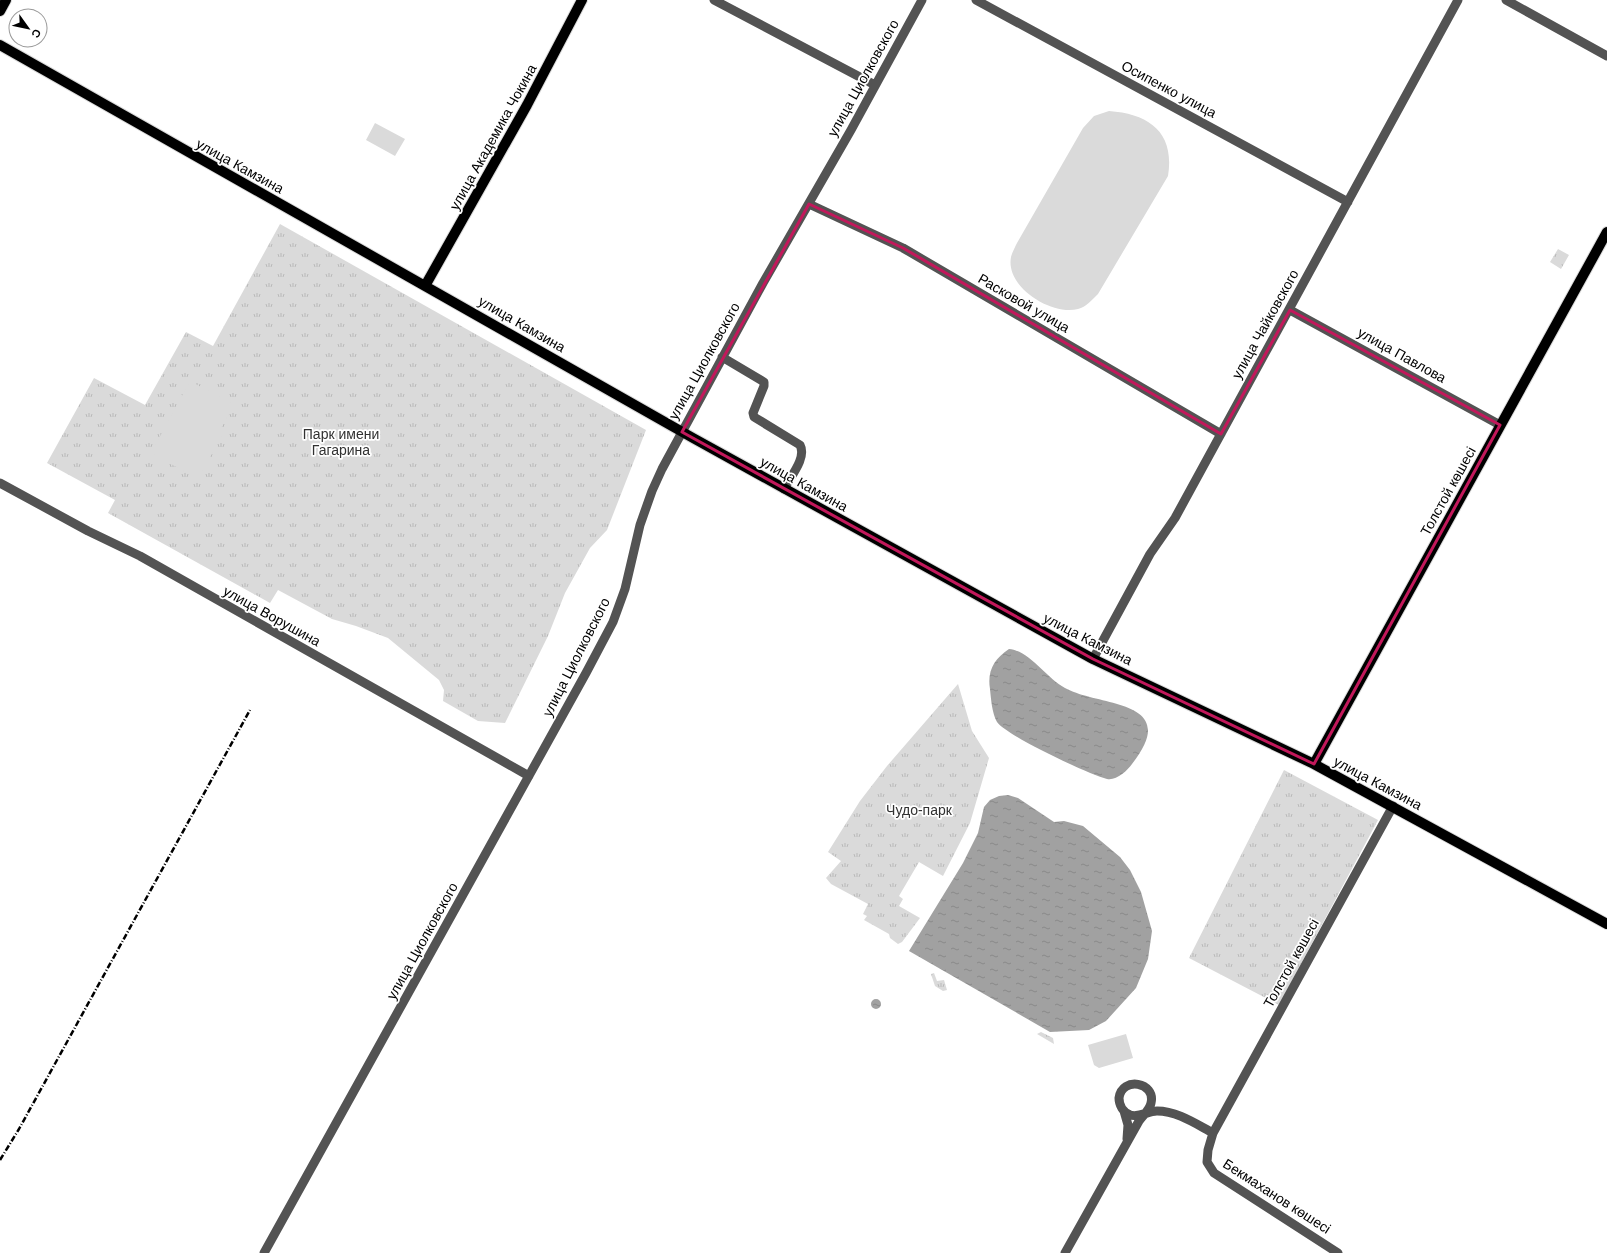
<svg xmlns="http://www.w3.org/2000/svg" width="1607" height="1253" font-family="Arial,sans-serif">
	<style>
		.grass { fill: url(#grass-tufts) }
		.garden { fill: #dadada }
		.water { fill: url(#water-ripples) }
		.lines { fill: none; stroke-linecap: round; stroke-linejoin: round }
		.major-casing { stroke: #dbdbdb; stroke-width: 12 }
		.minor { stroke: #535353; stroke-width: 9 }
		.major { stroke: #000; stroke-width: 10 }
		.rail { stroke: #000; stroke-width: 2.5; stroke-dasharray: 6 2 1 2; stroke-linecap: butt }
		.marked { fill: none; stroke: #c2185b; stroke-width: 3; stroke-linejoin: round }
		.labels { text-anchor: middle; stroke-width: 3.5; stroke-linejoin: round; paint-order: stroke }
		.street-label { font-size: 14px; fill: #000; stroke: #fff }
		.park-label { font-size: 14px; fill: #313131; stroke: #fff }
	</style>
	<defs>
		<pattern id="grass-tufts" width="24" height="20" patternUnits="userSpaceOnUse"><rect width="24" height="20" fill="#dadada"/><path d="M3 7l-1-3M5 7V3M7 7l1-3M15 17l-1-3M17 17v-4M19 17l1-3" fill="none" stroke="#b9b9b9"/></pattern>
		<pattern id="water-ripples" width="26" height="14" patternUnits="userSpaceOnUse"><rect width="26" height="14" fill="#a1a1a1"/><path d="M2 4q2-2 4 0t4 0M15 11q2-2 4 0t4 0" fill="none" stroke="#898989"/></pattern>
	</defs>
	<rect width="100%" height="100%" fill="#fff"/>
	<!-- grass -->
	<path class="grass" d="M280,224l366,206 -39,100 -17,18 -25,45 -17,43 -43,87 -27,-2 -35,-20 1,-11 -5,-10 -51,-42 -32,-12 -24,-7 -54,-29 -8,13 -162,-90 7,-13 -68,-37 47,-85 51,27 41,-73 27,14z
		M1558,249l11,6 -8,14 -11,-7z
		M958,684l14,47 17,27 -19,65 -27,53 -24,-14 -20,34 4,3 -4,7 21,12 -18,24 -4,2 -8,-6 -1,-4 -25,-14 3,-4 -4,-2 5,-10 -37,-20 -5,-6 15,-17 -13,-9 32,-51 27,-35z
		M1284,770l94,50 -99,185 -90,-47z
		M934,973l3,8 7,-1 3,10 -4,1 -8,-5 -4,-12z
		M1041,1032l12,6 1,6 -17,-10z"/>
	<!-- garden -->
	<path class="garden" d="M1109,111c41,3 66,22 59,65l-70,118c-6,6 -12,13 -20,15 -26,7 -73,-22 -67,-52 1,-4 4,-10 6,-14l66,-115 11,-12z
		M375,123l30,16 -10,17 -29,-16z
		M190,381l44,24 -13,23 4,2 -27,49 -47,-26z
		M1126,1034l7,24 -34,10 -5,-3 -6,-20z"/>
	<!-- water -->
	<path class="water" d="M1009,649c21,2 37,29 56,39 34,19 118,11 67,76 -5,7 -16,17 -25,15 -19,-5 -100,-43 -110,-57 -5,-9 -6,-23 -7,-33 -3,-18 4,-30 19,-40z
		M1008,795l10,3 36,24 10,-1 19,5 37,31 10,13 11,22 11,39 -4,28 -12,29 -30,33 -17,9 -39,2 -141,-81 54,-88 15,-30 6,-26 6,-7 9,-4z
		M871 1004a5 5 0 1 1 10 0a5 5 0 1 1-10 0Z"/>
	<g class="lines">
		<!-- major casing -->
		<g class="major-casing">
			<path id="major" d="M0,11l6,-11
				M0,45l693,393 400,221 221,105 293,160
				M425,286l102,-181 55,-105
				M1314,764l293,-532"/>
		</g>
		<!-- minor -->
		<path class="minor" d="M714,0l161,85
			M976,0l372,202
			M1506,0l101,56
			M809,204l94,44 318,186
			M1290,310l210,115
			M722,357l42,25v4l-11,27 1,4 46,28c7,13 -10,32 -16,44
			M0,483l88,48 52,25 389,220
			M1093,659l57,-105 25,-36 283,-518
			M1124,1111l4,14 -1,14
			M264,1253l322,-580 27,-51 12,-33 15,-64 12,-34 10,-22 101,-186 88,-153 71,-130
			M1065,1253l74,-132c4,-6 11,-11 12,-18 5,-21 -29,-27 -32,-5 0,7 4,14 11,17 9,3 18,-4 27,-4 20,0 39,13 56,22
			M1338,1253l-124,-80 -7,-11 1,-12 5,-17 180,-327"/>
		<!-- major -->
		<use href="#major" class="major"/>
		<!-- rail -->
		<path class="rail" d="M0,1160l19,-31 231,-419"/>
	</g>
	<!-- marked area -->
	<path class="marked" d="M809,204l94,44 318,186 69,-124 210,115 -186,339 -221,-105 -411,-227z"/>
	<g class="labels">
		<!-- street labels -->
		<g class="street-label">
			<text transform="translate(863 78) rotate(-61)" y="5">улица Циолковского</text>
			<text transform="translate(1169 89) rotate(28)" y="5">Осипенко улица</text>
			<text transform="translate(493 137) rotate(-61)" y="5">улица Академика Чокина</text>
			<text transform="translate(240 166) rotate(29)" y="5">улица Камзина</text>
			<text transform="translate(1024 303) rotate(30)" y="5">Расковой улица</text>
			<text transform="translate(522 324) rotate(30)" y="5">улица Камзина</text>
			<text transform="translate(1265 324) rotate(-61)" y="5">улица Чайковского</text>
			<text transform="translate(1402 355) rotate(29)" y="5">улица Павлова</text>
			<text transform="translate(704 361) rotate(-61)" y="5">улица Циолковского</text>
			<text transform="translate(804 484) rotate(29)" y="5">улица Камзина</text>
			<text transform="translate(1448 491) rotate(-61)" y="5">Толстой көшесі</text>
			<text transform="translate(272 616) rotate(29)" y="5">улица Ворушина</text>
			<text transform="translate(1088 639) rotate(27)" y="5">улица Камзина</text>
			<text transform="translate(576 657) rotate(-63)" y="5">улица Циолковского</text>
			<text transform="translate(1378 783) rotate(28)" y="5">улица Камзина</text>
			<text transform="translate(422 941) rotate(-61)" y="5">улица Циолковского</text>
			<text transform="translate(1291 963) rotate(-61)" y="5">Толстой көшесі</text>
			<text transform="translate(1277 1196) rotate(33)" y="5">Бекмаханов көшесі</text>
		</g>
		<!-- park labels -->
		<g class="park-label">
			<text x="341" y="439">Парк имени<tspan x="341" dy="16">Гагарина</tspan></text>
			<text x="919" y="815">Чудо-парк</text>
		</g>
	</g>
	<!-- north arrow -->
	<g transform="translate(28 28) rotate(123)"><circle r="19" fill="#ffffff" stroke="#999999"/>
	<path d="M0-3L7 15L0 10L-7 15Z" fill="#000000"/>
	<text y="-6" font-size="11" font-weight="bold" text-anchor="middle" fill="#000000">С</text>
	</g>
</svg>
